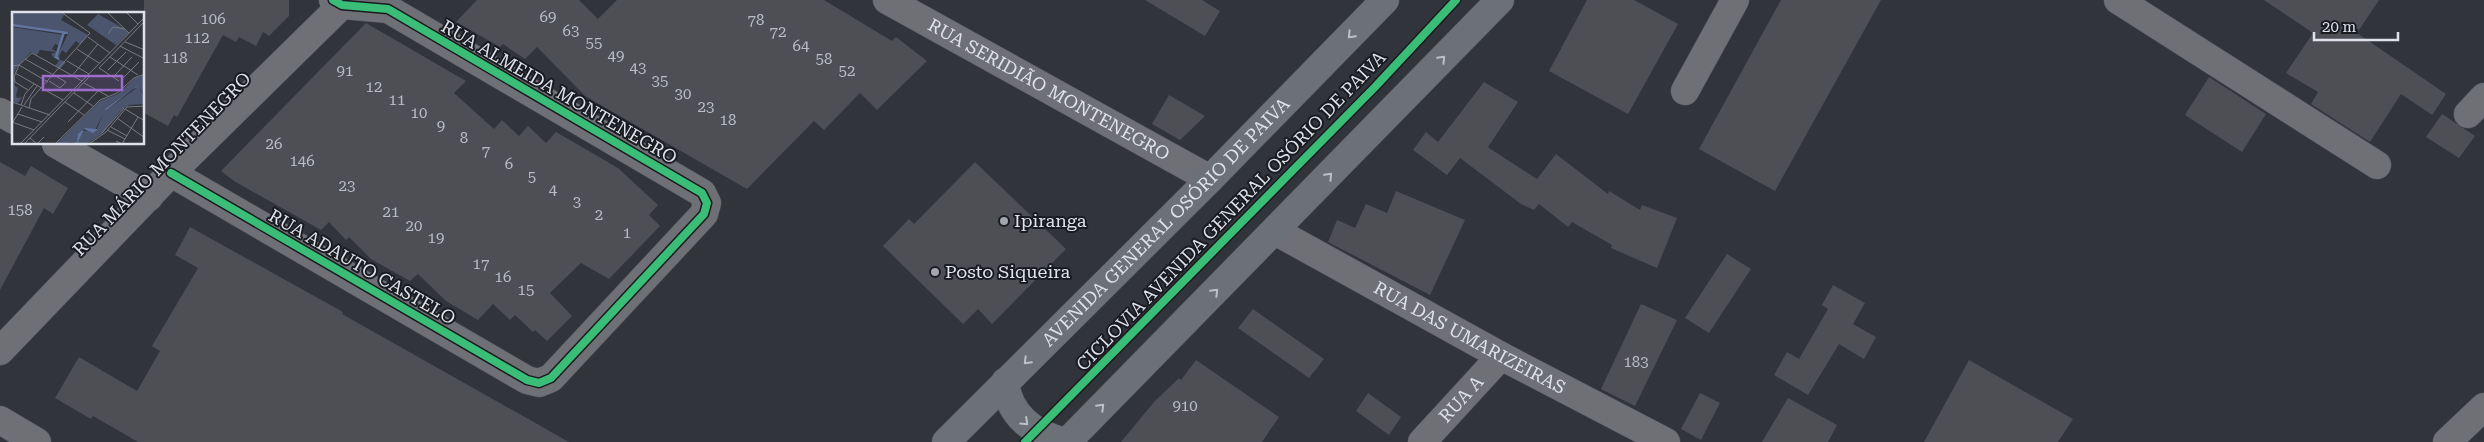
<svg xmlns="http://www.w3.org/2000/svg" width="2484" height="442" font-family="'Roboto Serif',serif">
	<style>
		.building { fill: #4d4f55 }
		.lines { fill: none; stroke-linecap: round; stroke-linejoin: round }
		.minor-casing { stroke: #4f5056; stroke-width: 29 }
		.major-casing { stroke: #4f5056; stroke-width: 29 }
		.minor { stroke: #6e7076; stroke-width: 28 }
		.major { stroke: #6c7077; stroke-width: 28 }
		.cycleway-casing { stroke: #191b20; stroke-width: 11 }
		.cycleway { stroke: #3abd76; stroke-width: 8 }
		.oneway { stroke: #bcc0c8 }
		.poi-dot { fill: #a2a5ad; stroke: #191b20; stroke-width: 2 }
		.labels { text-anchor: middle; stroke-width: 4; stroke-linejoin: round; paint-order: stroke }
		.number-label { font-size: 15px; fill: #babdc5 }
		.street-label { font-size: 18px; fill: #dfe2ea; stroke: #191b20 }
		.poi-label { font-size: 18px; fill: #dfe2ea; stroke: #191b20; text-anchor: start }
		.inset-river { fill: none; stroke: #6274a0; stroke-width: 2.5 }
		.inset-road { fill: none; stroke: #777a81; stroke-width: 1 }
		.view { fill: #9e6cce; fill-opacity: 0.15; stroke: #9e6cce; stroke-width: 2.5 }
		.inset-edge { fill: none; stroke: #dfe2ea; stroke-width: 2.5 }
	</style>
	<rect width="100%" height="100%" fill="#32343b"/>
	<!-- building -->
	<path class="building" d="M144,0h145v16l-20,20 -6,-4 -7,14 -17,-9 -3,5 -13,-7 -46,82 -3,-2 -6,11 -24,-13z
		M477,0h102l19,19 19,-19h207l68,41 4,-4 31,24 -50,49 -17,-17 -36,37 -10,-9 -67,68 -162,-93 -48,-49 -12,12 -22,-15 -3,3 -44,-25z
		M1145,0h57l18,11 -15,25z
		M1587,0h47l44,24 -50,90 -79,-43z
		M1781,0h100l-106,191 -76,-42z
		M2264,0h115l-22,33 89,61 -14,21 -31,-21 -31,48 -59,-38 7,-12 -32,-19 27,-40z
		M366,23l100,58 -12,12 40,36 8,-9 17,16 9,-10 18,17 10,-11 62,36 40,37 -9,10 11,11 -51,53 -28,-16 -31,30 22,23 -25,25 -12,-11 -2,2 -18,-17 -5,5 -17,-16 -15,16 -32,-19 -28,-27 -8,7 -39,-22 -22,-22 -3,3 -17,-18 -8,8 -87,-49 -13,-10z
		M2209,77l57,37 -24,38 -57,-37z
		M1484,82l34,20 -30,45 1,1 48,31 19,-25 52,40 1,-3 31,19 2,-5 35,13 -20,50 -46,-20 1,-3 -40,-23 -4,5 -29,-23 -5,6 -13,-6 -61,-46 -13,17 -34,-25 13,-18 12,10z
		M1169,95l36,21 -25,24 -28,-16z
		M2442,114l33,22 -16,22 -33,-21z
		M0,162l25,14 6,-10 37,22 -15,26 -9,-6 -44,82z
		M975,162l91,87 -74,75 -14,-15 -15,15 -80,-78 26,-27 5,5z
		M1396,191l69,29 -35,75 -102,-53 9,-22 18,8 11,-24 21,9z
		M190,227l153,85 -1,2 227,128h-431l-45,-26 -2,3 -36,-21 24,-41 58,34 23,-40 -8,-5 46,-78 -23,-13z
		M1727,254l24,15 -42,64 -24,-15z
		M1833,285l32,18 -12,21 23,13 -12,22 -25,-15 -31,51 -34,-20 13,-23 12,7 29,-50 -6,-4z
		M1641,304l36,16 -42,86 -34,-17z
		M1253,309l71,50 -15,19 -71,-50z
		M1196,360l83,57 -17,25h-141l33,-40 25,-24 2,2z
		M1969,360l104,59 -15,23h-134z
		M1368,393l33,24 -12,18 -33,-24z
		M1700,393l20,10 -19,37 -20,-11z
		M1788,398l49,27 -9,17h-66z"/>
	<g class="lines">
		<!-- minor casing -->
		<g class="minor-casing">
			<g id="minor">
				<path id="s1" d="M887,0l323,179"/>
				<path d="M2118,0l259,165"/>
				<path d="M1685,91l50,-91"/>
				<path d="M0,112l14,8"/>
				<path d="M2468,114l16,-17"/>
				<path d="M56,144l93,53"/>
				<path d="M171,173l356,207 12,3 12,-5 153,-164 3,-11 -5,-10 -314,-184 -46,-4 -9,-5"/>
				<path id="s2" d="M1275,231l226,125 165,86"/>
				<path d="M0,351l171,-178 176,-173"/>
				<path d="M0,420l37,22"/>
				<path id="s3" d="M1422,442l79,-86"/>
				<path d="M2447,442l37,-35"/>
			</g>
		</g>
		<!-- major casing -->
		<g class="major-casing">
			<g id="major">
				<path d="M1005,382c4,34 29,52 60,60"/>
				<path id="s4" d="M946,442l264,-263 175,-179"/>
				<path d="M1067,442l433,-442"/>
			</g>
		</g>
		<!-- minor -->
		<use href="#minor" class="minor"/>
		<!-- major -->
		<use href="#major" class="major"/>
		<!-- cycleway casing -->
		<g class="cycleway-casing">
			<path id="cycleway" d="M171,173l356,207 12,3 12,-5 153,-164 3,-11 -5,-10 -314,-184 -46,-4 -9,-5
				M1025,442l350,-355 81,-87"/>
		</g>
		<!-- cycleway -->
		<use href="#cycleway" class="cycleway"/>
	</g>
	<!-- one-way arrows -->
	<defs><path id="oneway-chevron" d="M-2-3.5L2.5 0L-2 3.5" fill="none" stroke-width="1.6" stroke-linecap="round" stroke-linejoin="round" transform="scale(1.25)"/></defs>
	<g class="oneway">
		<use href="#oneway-chevron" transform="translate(1351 35) rotate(134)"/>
		<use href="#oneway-chevron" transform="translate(1442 59) rotate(-46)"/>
		<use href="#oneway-chevron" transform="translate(1329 176) rotate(-46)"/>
		<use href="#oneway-chevron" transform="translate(1215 292) rotate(-45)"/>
		<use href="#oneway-chevron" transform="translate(1027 361) rotate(135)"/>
		<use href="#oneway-chevron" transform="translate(1101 407) rotate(-45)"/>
		<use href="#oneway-chevron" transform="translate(1025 422) rotate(43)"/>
	</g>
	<!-- markers -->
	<g class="poi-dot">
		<circle cx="1004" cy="221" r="5"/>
		<circle cx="935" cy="272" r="5"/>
	</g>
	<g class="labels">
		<!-- number labels -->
		<g class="number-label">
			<text x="548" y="22">69</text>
			<text x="213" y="24">106</text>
			<text x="756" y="25">78</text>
			<text x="571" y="36">63</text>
			<text x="778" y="37">72</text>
			<text x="197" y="43">112</text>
			<text x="594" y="48">55</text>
			<text x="801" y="51">64</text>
			<text x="616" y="61">49</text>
			<text x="175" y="63">118</text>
			<text x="824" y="64">58</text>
			<text x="638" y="73">43</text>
			<text x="345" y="76">91</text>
			<text x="847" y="76">52</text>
			<text x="660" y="86">35</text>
			<text x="374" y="92">12</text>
			<text x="683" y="99">30</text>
			<text x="397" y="105">11</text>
			<text x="706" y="112">23</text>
			<text x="419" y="118">10</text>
			<text x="728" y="125">18</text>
			<text x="441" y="131">9</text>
			<text x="464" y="143">8</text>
			<text x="274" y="149">26</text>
			<text x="486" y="156">7</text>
			<text x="302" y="166">146</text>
			<text x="509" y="169">6</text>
			<text x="532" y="182">5</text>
			<text x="347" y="191">23</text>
			<text x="553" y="195">4</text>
			<text x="577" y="207">3</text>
			<text x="20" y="215">158</text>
			<text x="391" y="217">21</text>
			<text x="599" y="220">2</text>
			<text x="414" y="231">20</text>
			<text x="627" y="238">1</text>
			<text x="436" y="243">19</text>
			<text x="481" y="269">17</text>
			<text x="503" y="282">16</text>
			<text x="526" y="295">15</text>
			<text x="1636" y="367">183</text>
			<text x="1185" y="411">910</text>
		</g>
		<!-- street labels -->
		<g class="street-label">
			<text dy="6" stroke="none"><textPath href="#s1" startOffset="185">RUA SERIDIÃO MONTENEGRO</textPath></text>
			<text transform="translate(559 92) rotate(30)" y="6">RUA ALMEIDA MONTENEGRO</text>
			<text transform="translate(162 164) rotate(-46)" y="6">RUA MÁRIO MONTENEGRO</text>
			<text transform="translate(1231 211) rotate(-46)" y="6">CICLOVIA AVENIDA GENERAL OSÓRIO DE PAIVA</text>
			<text dy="6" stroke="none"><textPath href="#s4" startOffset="311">AVENIDA GENERAL OSÓRIO DE PAIVA</textPath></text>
			<text transform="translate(362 267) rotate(30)" y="6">RUA ADAUTO CASTELO</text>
			<text dy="6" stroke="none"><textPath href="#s2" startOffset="222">RUA DAS UMARIZEIRAS</textPath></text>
			<text dy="6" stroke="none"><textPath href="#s3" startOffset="58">RUA A</textPath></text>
		</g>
		<!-- poi labels -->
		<g class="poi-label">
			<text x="1014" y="227">Ipiranga</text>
			<text x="945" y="278">Posto Siqueira</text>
		</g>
	</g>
	<!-- overview -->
	<g transform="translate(12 12)">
		<rect width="132" height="132" fill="#32343b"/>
		<path d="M0,0h48l4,3 -3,5 27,15 -8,9 -4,-3 -10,12 -4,-3 -4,9 8,3 -6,7 -5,-3 4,-5 -3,-3 13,-26 -57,-8zM86,2l25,14 6,5 -13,12 -29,-20zM0,15l52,8 -2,4 -3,-2 3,2 -2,7 -5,-2 -3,5 5,3 -2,7 -4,-5 5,-2 -16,-2 -3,5 -6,-3 -14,15 -3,6 1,13 3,2 -2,7 1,3 5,-1 -4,6 -6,-2zM132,63v19l-6,-8 -4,2 -27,19 -12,23 -12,-1 -6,13 -21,2 44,-43 18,-7 17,-16zM126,75l6,9v8l-15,1 -10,7 -17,22 -15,10h-10l5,-13 15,-1 8,-19z" fill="#4b556e"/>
		<path d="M126,74l6,10 -6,-9 -5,2 -28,22 -8,19 -4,3 -9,-4 -7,15h-8l8,-2 1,-8 7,-6 12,1 9,-21 28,-20z" fill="#6274a0"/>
		<path class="inset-river" d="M0,13l56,8M47,47l-3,-2 8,-25"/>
		<path class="inset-road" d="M95,0l22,21M114,0l12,12M96,22l5,-7 12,2M76,25l22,16M113,30l20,8M108,34l25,13M65,37l22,14M98,45l28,18M13,47l41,23 -6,6 -11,-7M55,49l22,13M0,54l7,-1 29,17M87,56l20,13M87,56l46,-47M96,58l18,-18M3,61l48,27M103,63l17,-18M60,64l26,-32M110,67l17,-17M72,71l24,13M16,78l-13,-8 -1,-5 5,-12 13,-12 50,28M62,81l19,13M0,90l38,13M53,90l19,13M9,93l4,-11 9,-10M12,93l13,-19M17,96l2,-9 59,-66 -29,-21M113,97l20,12M6,102l24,8M105,106l28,20M0,110l22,8M1,110l9,-15M56,110l30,-31M99,115l16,9M95,118l18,9M90,121l22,-25M18,126l7,6 7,-7M104,129l6,3 16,-27M8,132l125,-127M12,132l66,-68M43,132l45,-44 17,-7 17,-15 11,-4M77,132l17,-12 21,-25 18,-1"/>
		<path class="view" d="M31,64h79v14h-79z"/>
		<rect width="132" height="132" class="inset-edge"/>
	</g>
	<!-- scale -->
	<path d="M2314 32v8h84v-8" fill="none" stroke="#dfe2ea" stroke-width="2.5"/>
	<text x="2322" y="32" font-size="15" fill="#dfe2ea" stroke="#191b20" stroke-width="4" paint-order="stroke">20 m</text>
</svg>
